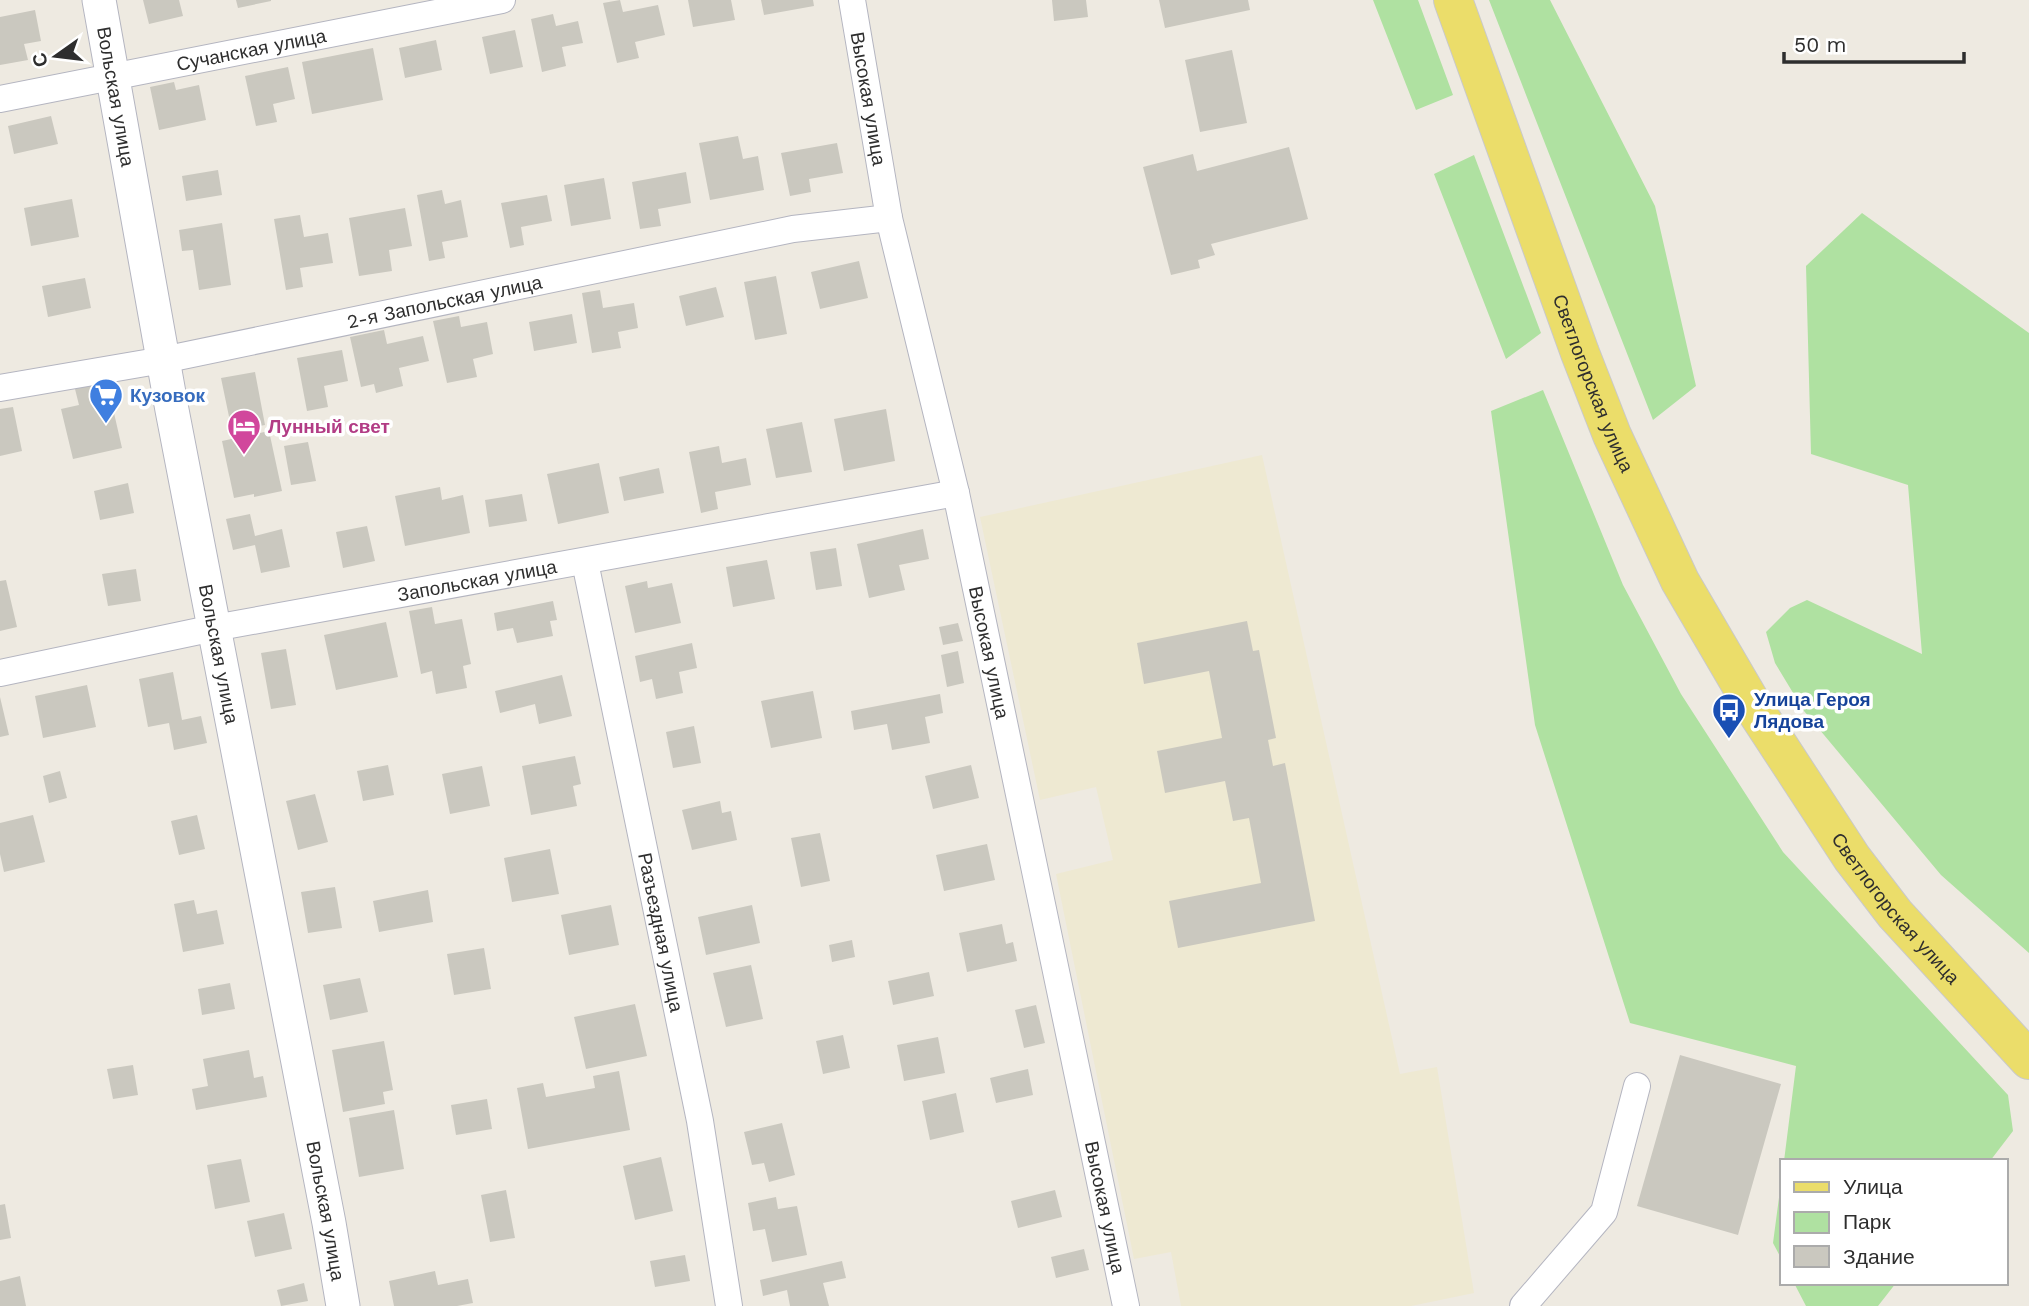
<svg xmlns="http://www.w3.org/2000/svg" width="2029" height="1306" font-family="'Work Sans',sans-serif">
	<style>
		.education { fill: #eee9d2 }
		.green { fill: #afe1a1 }
		.building { fill: #cac8bf }
		.lines { fill: none; stroke-linecap: round; stroke-linejoin: round }
		.minor-casing { stroke: #b4b5c0; stroke-width: 28 }
		.tertiary-casing { stroke: #b4b5c0; stroke-width: 35 }
		.primary-casing { stroke: #c9c9c9; stroke-width: 40 }
		.minor { stroke: #fff; stroke-width: 26 }
		.tertiary { stroke: #fff; stroke-width: 33 }
		.primary { stroke: #ebdd6a; stroke-width: 38 }
		.labels { text-anchor: middle; stroke-width: 7; stroke-linejoin: round; paint-order: stroke }
		.street-label { font-size: 19px; fill: #2e2e2e; stroke: #fff }
		.shop-label { font-size: 19px; font-weight: bold; fill: #366cbe; stroke: #fff; text-anchor: start }
		.hotel-label { font-size: 19px; font-weight: bold; fill: #b23c85; stroke: #fff; text-anchor: start }
		.transit-label { font-size: 19px; font-weight: bold; fill: #164399; stroke: #fff; text-anchor: start }
	</style>
	<rect width="100%" height="100%" fill="#eeeae1"/>
	<!-- education -->
	<path class="education" d="M1262,455l138,619 37,-7 37,226 -63,13h-230l-10,-54 -37,7 -78,-385 57,-14 -17,-73 -56,13 -60,-283z"/>
	<!-- green -->
	<path class="green" d="M1373,0h45l35,95 -37,15z
		M1489,0h61l105,206 41,180 -43,34z
		M1474,155l67,178 -35,26 -72,-185z
		M1862,213l167,120v620l-88,-78 -137,-164 -29,-48 -9,-31 24,-24 17,-8 115,54 -14,-169 -97,-31 -5,-188z
		M1543,390l80,195 58,109 102,158 225,243 5,36 -23,30h-206l12,-95 -166,-43 -95,-298 -44,-314z
		M1782,1175v85l-9,-17z
		M1794,1283h102l-18,23h-72z"/>
	<!-- building -->
	<path class="building" d="M143,0h36l4,16 -34,8z
		M236,0h35v1l-33,7z
		M620,0l3,12 35,-7 7,30 -30,7 4,16 -22,5 -14,-60z
		M688,0h43l4,20 -42,7z
		M761,0h52l1,6 -50,9z
		M1052,0h34l2,17 -34,4z
		M1159,0h89l2,10 -85,18z
		M35,10l6,31 -17,3 4,16 -28,5v-48z
		M553,14l3,12 22,-5 5,22 -21,4 4,19 -24,6 -11,-53z
		M515,30l8,37 -33,7 -8,-37z
		M436,40l6,30 -37,8 -6,-30z
		M373,48l10,52 -71,14 -10,-52z
		M1232,50l15,73 -47,9 -15,-72z
		M288,67l7,32 -22,5 4,18 -21,4 -11,-50z
		M174,82l2,8 23,-5 7,35 -47,10 -9,-43z
		M51,116l7,28 -44,10 -6,-28z
		M738,136l5,23 15,-3 6,34 -54,10 -11,-57z
		M837,143l6,30 -34,6 2,13 -21,4 -9,-43z
		M1289,147l19,72 -97,25 4,11 -17,5 2,8 -29,7 -28,-108 50,-13 4,17z
		M218,170l4,25 -36,6 -4,-25z
		M686,172l5,31 -33,6 3,17 -21,3 -8,-47z
		M604,178l7,41 -40,7 -7,-41z
		M442,190l3,14 16,-4 7,37 -26,5 3,16 -16,3 -12,-66z
		M547,195l5,26 -31,6 3,18 -14,3 -9,-45z
		M72,199l7,38 -48,9 -7,-38z
		M405,208l7,38 -23,4 3,21 -33,5 -10,-58z
		M300,215l4,22 24,-4 5,30 -33,5 3,19 -17,3 -12,-71z
		M222,223l9,62 -32,5 -6,-40 -11,1 -3,-21z
		M859,261l9,37 -48,11 -9,-37z
		M776,276l11,58 -32,6 -11,-58z
		M85,278l6,30 -43,9 -6,-31z
		M716,287l8,30 -38,9 -7,-30z
		M600,290l3,18 31,-5 4,25 -20,4 3,16 -29,5 -10,-60z
		M572,314l5,29 -43,8 -5,-29z
		M459,316l2,11 26,-5 6,32 -20,5 4,18 -30,6 -14,-62z
		M384,330l3,14 36,-8 6,25 -30,7 4,18 -27,7 -2,-9 -13,3 -11,-50z
		M342,350l6,31 -24,5 4,21 -21,4 -10,-53z
		M255,372l10,53 -33,6 -11,-53z
		M106,378l16,70 -49,11 -12,-50 18,-4 -5,-20z
		M13,407l9,44 -22,5v-47z
		M886,409l9,52 -51,10 -10,-52z
		M802,422l10,50 -36,6 -10,-49z
		M269,431l13,60 -28,6v-3l-20,4 -12,-57z
		M308,442l8,39 -25,4 -7,-39z
		M719,446l3,17 24,-5 5,27 -36,7 3,17 -17,4 -12,-61z
		M599,463l10,50 -51,11 -11,-50z
		M659,468l5,25 -40,8 -5,-24z
		M128,483l6,30 -34,7 -6,-29z
		M440,487l2,13 21,-5 7,38 -65,13 -10,-50z
		M522,494l5,27 -38,6 -4,-27z
		M250,514l5,22 27,-7 8,38 -29,6 -6,-28 -22,5 -7,-31z
		M367,526l8,35 -32,7 -7,-36z
		M923,529l6,30 -30,6 6,25 -36,8 -12,-54z
		M836,548l6,38 -26,4 -6,-38z
		M767,560l8,39 -42,8 -7,-40z
		M136,569l5,32 -33,5 -6,-32z
		M6,580l11,47 -17,4v-50z
		M647,581l1,7 24,-5 9,40 -46,10 -10,-47z
		M553,601l4,19 -7,1 3,15 -36,7 -4,-15 -16,3 -3,-18z
		M432,607l3,17 27,-5 9,45 -8,2 4,22 -31,6 -4,-23 -11,3 -12,-63z
		M1247,621l6,30 6,-1 17,88 -8,2 5,26 12,-3 30,158 -137,27 -9,-47 92,-18 -12,-65 -16,3 -8,-40 -60,12 -8,-42 65,-13 -13,-67 -65,13 -7,-41z
		M386,622l12,55 -62,13 -12,-55z
		M958,623l5,18 -20,4 -4,-18z
		M692,643l5,25 -18,4 4,21 -27,6 -4,-20 -12,3 -5,-26z
		M286,649l10,56 -25,4 -10,-56z
		M958,651l6,32 -17,4 -6,-32z
		M173,672l9,48 19,-4 6,27 -33,7 -5,-27 -21,4 -9,-48z
		M562,675l10,41 -33,8 -4,-20 -35,9 -5,-22z
		M87,685l9,42 -53,11 -8,-42z
		M813,691l9,47 -51,10 -10,-47z
		M940,694l3,19 -18,4 5,26 -38,7 -5,-26 -33,6 -3,-19z
		M0,697l9,38 -9,2z
		M694,726l7,37 -28,5 -7,-36z
		M575,756l6,28 -8,2 4,20 -46,9 -9,-49z
		M388,765l6,30 -31,6 -6,-30z
		M971,765l8,33 -46,11 -8,-33z
		M482,766l8,40 -40,8 -8,-40z
		M60,771l7,27 -18,5 -6,-27z
		M315,794l13,48 -30,8 -12,-49z
		M720,801l2,12 9,-2 6,29 -45,10 -10,-40z
		M33,815l12,47 -41,10 -4,-18v-31z
		M197,815l8,34 -26,6 -8,-34z
		M820,833l10,48 -29,6 -10,-49z
		M987,844l8,36 -51,11 -8,-36z
		M550,849l9,45 -47,8 -8,-44z
		M335,887l7,41 -34,5 -7,-41z
		M428,890l5,32 -54,10 -6,-31z
		M194,900l3,14 20,-4 7,34 -41,8 -9,-48z
		M611,905l8,40 -50,10 -8,-40z
		M752,905l8,38 -54,12 -8,-38z
		M1002,924l4,20 7,-2 4,19 -50,11 -8,-39z
		M852,940l3,17 -23,5 -3,-17z
		M484,948l7,41 -37,6 -7,-41z
		M751,965l12,54 -37,8 -13,-54z
		M929,972l5,24 -41,9 -5,-24z
		M360,978l8,34 -38,8 -7,-35z
		M230,983l5,26 -33,6 -4,-26z
		M635,1004l12,52 -61,13 -12,-52z
		M1036,1005l9,38 -21,5 -9,-38z
		M843,1035l7,33 -27,6 -7,-33z
		M938,1037l7,36 -41,8 -7,-36z
		M384,1041l9,49 -10,2 2,12 -42,8 -11,-62z
		M249,1050l5,28 9,-2 4,21 -71,13 -4,-21 16,-3 -5,-27z
		M1680,1055l101,29 -43,151 -101,-29z
		M133,1065l5,30 -25,4 -6,-30z
		M1028,1069l5,26 -37,8 -6,-25z
		M619,1071l11,59 -102,19 -11,-61 26,-5 3,14 49,-9 -2,-12z
		M956,1093l8,39 -34,8 -8,-39z
		M487,1099l5,30 -36,6 -5,-30z
		M394,1110l10,59 -45,8 -10,-59z
		M782,1123l13,52 -26,7 -5,-19 -12,2 -8,-33z
		M661,1157l12,54 -38,9 -12,-54z
		M241,1159l9,43 -35,7 -8,-44z
		M506,1190l9,48 -25,4 -9,-47z
		M1055,1190l7,27 -44,11 -7,-27z
		M776,1197l2,12 19,-3 10,49 -35,7 -7,-33 -12,2 -5,-28z
		M5,1204l6,34 -11,2v-35z
		M284,1213l8,36 -37,8 -8,-36z
		M1084,1249l5,21 -33,8 -5,-21z
		M685,1255l5,26 -35,6 -5,-26z
		M842,1261l4,17 -23,5 6,23h-39l-3,-16 -24,6 -3,-16z
		M435,1271l3,14 30,-6 5,24 -16,3h-63l-5,-25z
		M20,1276l6,30h-26v-25z
		M304,1283l4,18 -27,5 -4,-16z"/>
	<g class="lines">
		<!-- minor casing -->
		<g class="minor-casing">
			<g id="minor">
				<path id="s1" d="M852,0l37,218 67,275 170,813"/>
				<path id="s2" d="M0,99l502,-99"/>
				<path id="s3" d="M0,388l163,-28 630,-131 96,-11"/>
				<path id="s4" d="M585,562l115,559 29,185"/>
				<path id="s5" d="M0,673l214,-45 742,-135"/>
				<path d="M1523,1306l81,-94 33,-126"/>
			</g>
		</g>
		<!-- tertiary casing -->
		<g class="tertiary-casing">
			<g id="tertiary">
				<path id="s6" d="M99,0l73,410 157,813 14,83"/>
			</g>
		</g>
		<!-- primary casing -->
		<g class="primary-casing">
			<g id="primary">
				<path id="s7" d="M1453,0l127,353 32,82 68,146 76,130 96,147 43,56 134,146"/>
			</g>
		</g>
		<!-- minor -->
		<use href="#minor" class="minor"/>
		<!-- tertiary -->
		<use href="#tertiary" class="tertiary"/>
		<!-- primary -->
		<use href="#primary" class="primary"/>
	</g>
	<!-- icons -->
	<defs>
		<g id="supermarket-pin" transform="scale(1.75)"><path d="M0 17L-7.5 6A9.5 9.5 0 1 1 7.5 6Z" fill="#3f7fe0" stroke="#fff"/><path d="M-6-5.5h2.5l.6 2H6L4.5 2H-2.5L-4.4-4H-6ZM-1.5 3.2a1.3 1.3 0 1 0 .1 0ZM3 3.2a1.3 1.3 0 1 0 .1 0Z" fill="#fff"/></g>
		<g id="hotel-pin" transform="scale(1.75)"><path d="M0 17L-7.5 6A9.5 9.5 0 1 1 7.5 6Z" fill="#d1479c" stroke="#fff"/><path d="M-6-4.5h1.5V1H6V5H4.5V3h-9V5H-6ZM-4 0a1.8 1.8 0 1 1 3.6 0ZM.5 0V-2.5h3Q6-2.5 6 0Z" fill="#fff"/></g>
		<g id="bus-pin" transform="scale(1.75)"><path d="M0 17L-7.5 6A9.5 9.5 0 1 1 7.5 6Z" fill="#1a4fb4" stroke="#fff"/><path d="M-5-6H5V4H4V6H2V4H-2V6H-4V4H-5ZM-3.5-4V0h7V-4ZM-3.5 1.2v1.5H-2V1.2ZM2 1.2v1.5H3.5V1.2Z" fill="#fff"/></g>
	</defs>
	<g fill-rule="evenodd">
		<use href="#supermarket-pin" x="106" y="395"/>
		<use href="#hotel-pin" x="244" y="426"/>
		<use href="#bus-pin" x="1729" y="710"/>
	</g>
	<g class="labels">
		<!-- street labels -->
		<g class="street-label">
			<text dy="7" stroke="none"><textPath href="#s2" startOffset="256">Сучанская улица</textPath></text>
			<text dy="7" stroke="none"><textPath href="#s6" startOffset="98">Вольская улица</textPath></text>
			<text dy="7" stroke="none"><textPath href="#s1" startOffset="100">Высокая улица</textPath></text>
			<text dy="7" stroke="none"><textPath href="#s3" startOffset="453">2-я Запольская улица</textPath></text>
			<text dy="7" stroke="none"><textPath href="#s7" startOffset="408">Светлогорская улица</textPath></text>
			<text dy="7" stroke="none"><textPath href="#s5" startOffset="486">Запольская улица</textPath></text>
			<text dy="7" stroke="none"><textPath href="#s6" startOffset="665">Вольская улица</textPath></text>
			<text dy="7" stroke="none"><textPath href="#s1" startOffset="667">Высокая улица</textPath></text>
			<text dy="7" stroke="none"><textPath href="#s7" startOffset="1017">Светлогорская улица</textPath></text>
			<text dy="7" stroke="none"><textPath href="#s4" startOffset="378">Разъездная улица</textPath></text>
			<text dy="7" stroke="none"><textPath href="#s1" startOffset="1234">Высокая улица</textPath></text>
			<text dy="7" stroke="none"><textPath href="#s6" startOffset="1232">Вольская улица</textPath></text>
		</g>
		<!-- shop labels -->
		<g class="shop-label">
			<text x="130" y="402">Кузовок</text>
		</g>
		<!-- hotel labels -->
		<g class="hotel-label">
			<text x="268" y="433">Лунный свет</text>
		</g>
		<!-- transit labels -->
		<g class="transit-label">
			<text x="1754" y="706">Улица Героя<tspan x="1754" dy="22">Лядова</tspan></text>
		</g>
	</g>
	<!-- legend -->
	<rect x="1780" y="1159" width="228" height="126" fill="#ffffff" stroke="#ababab" stroke-width="2"/>
	<rect x="1794" y="1182" width="35" height="10" fill="#ebdd6a" stroke="#ababab" stroke-width="2"/>
	<text x="1843" y="1194" font-size="21" fill="#2e2e2e">Улица</text>
	<rect x="1794" y="1212" width="35" height="21" fill="#afe1a1" stroke="#ababab" stroke-width="2"/>
	<text x="1843" y="1229" font-size="21" fill="#2e2e2e">Парк</text>
	<rect x="1794" y="1246" width="35" height="21" fill="#cac8bf" stroke="#ababab" stroke-width="2"/>
	<text x="1843" y="1264" font-size="21" fill="#2e2e2e">Здание</text>
	<!-- north arrow -->
	<g transform="translate(56 56) rotate(256)" stroke="#ffffff" stroke-width="5" paint-order="stroke">
	<path d="M0-5L12 26L0 18L-12 26Z" fill="#2e2e2e"/>
	<text y="-10" font-size="19" font-weight="bold" text-anchor="middle" fill="#2e2e2e">С</text>
	</g>
	<!-- scale -->
	<path d="M1784 52v10h180v-10" fill="none" stroke="#2e2e2e" stroke-width="3.5"/>
	<text x="1794" y="52" font-size="21" fill="#2e2e2e" stroke="#ffffff" stroke-width="5" paint-order="stroke">50 m</text>
</svg>
